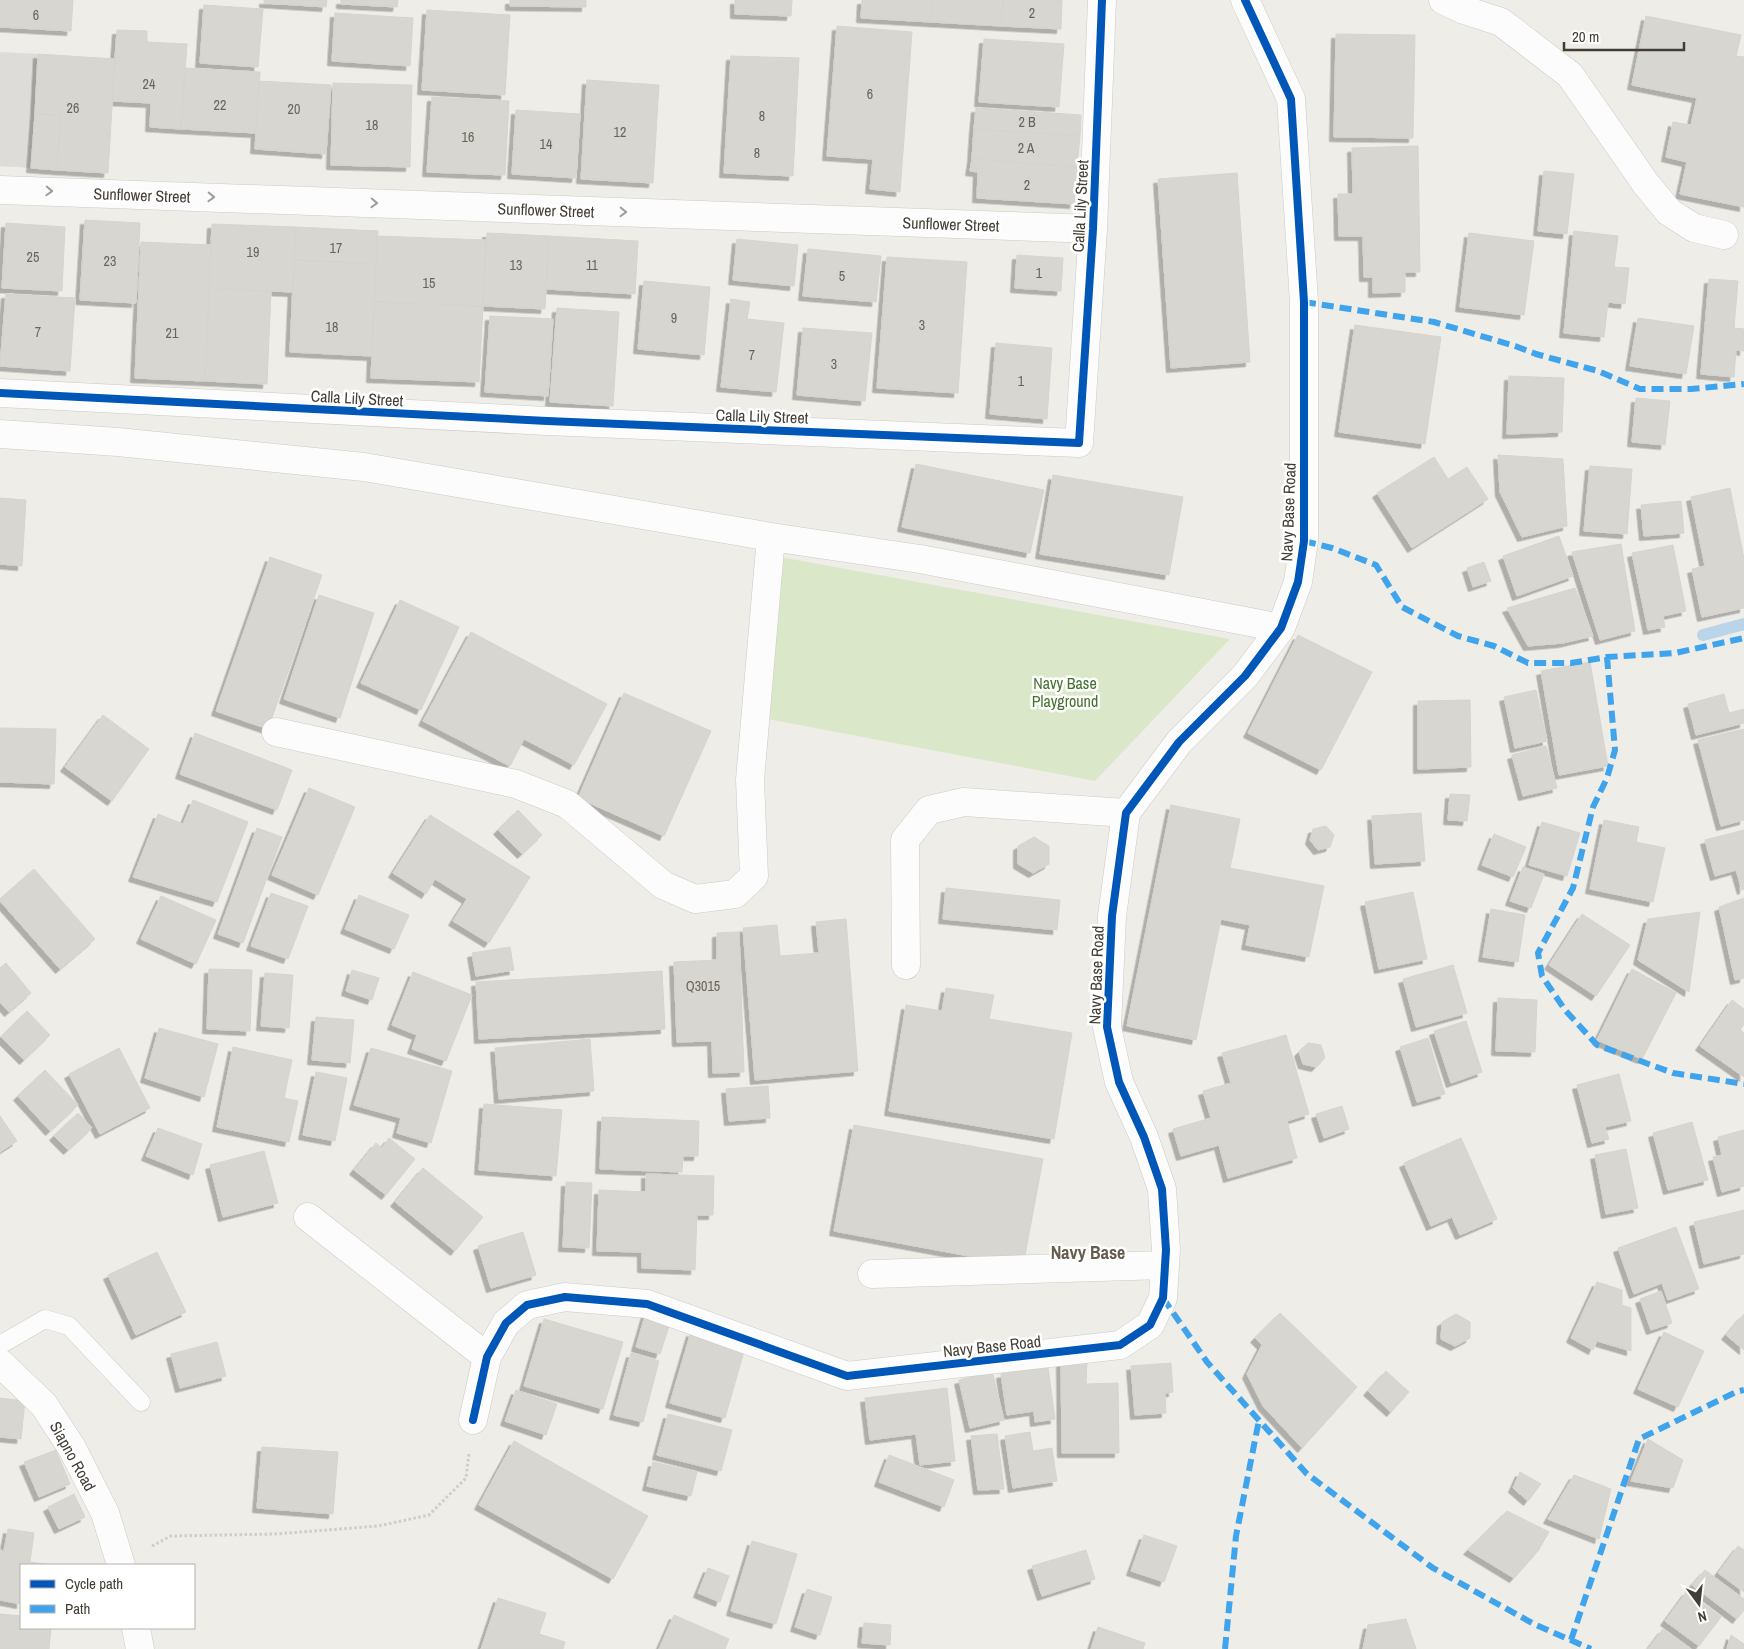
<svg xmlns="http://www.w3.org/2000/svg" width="1744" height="1649" font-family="'Archivo Narrow',sans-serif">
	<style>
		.green { fill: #dae8c9 }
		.parking { fill: #dddcd8 }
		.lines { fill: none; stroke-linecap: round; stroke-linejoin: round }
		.stream { stroke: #bad4e9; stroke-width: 12 }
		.building { fill: #d8d6d0; stroke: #d6d4ce; filter: url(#shadow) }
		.service-casing { stroke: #cccac5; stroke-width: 19 }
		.minor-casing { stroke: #cccac5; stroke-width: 29 }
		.tertiary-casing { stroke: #cccac5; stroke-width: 29 }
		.path { stroke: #cfcdca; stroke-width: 3; stroke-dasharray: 2.5 2.5; stroke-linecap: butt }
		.service { stroke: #fcfcfc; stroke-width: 18 }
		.minor { stroke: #fcfcfc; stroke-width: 28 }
		.tertiary { stroke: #fcfcfc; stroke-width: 28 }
		.quiet { stroke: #3fa4eb; stroke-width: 6; stroke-dasharray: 12 6; stroke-linecap: butt }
		.cycleway-casing { stroke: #fff; stroke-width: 11 }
		.cycleway { stroke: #0057b8; stroke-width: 8 }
		.oneway { stroke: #a09d98 }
		.labels { text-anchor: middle; stroke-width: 5; stroke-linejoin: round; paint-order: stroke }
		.number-label { font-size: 14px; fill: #69655c }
		.street-label { font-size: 16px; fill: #433e35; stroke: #fff }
		.park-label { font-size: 16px; fill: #43702d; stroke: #fff }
		.neighbourhood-label { font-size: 18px; font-weight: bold; fill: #655c4d; stroke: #fff }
	</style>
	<defs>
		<filter id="shadow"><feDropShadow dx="-4.5" dy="4.5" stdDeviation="0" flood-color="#0004"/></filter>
	</defs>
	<rect width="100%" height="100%" fill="#eeede8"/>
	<!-- green -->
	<path class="green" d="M780,557l450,82 -135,142 -343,-65z"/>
	<!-- parking -->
	<path class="parking" d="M0,52l38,2 -7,114 -31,-2z"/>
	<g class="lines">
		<!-- stream -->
		<path class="stream" d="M1703,635l41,-11"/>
	</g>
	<!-- building -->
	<path class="building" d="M0,0h73l-2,31 -71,-4z
		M264,0h63l-1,7 -62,-4z
		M341,0h57l-1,7 -56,-3z
		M510,0h76v7l-76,-1z
		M735,0h57l-1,16 -56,-2z
		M862,0h70l-1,22 -70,-4z
		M932,0h71l-2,26 -70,-4z
		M1003,0h59l-1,29 -60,-3z
		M204,5l59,4 -5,58 -58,-4z
		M427,10l83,5 -5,80 -83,-5z
		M335,13l78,5 -3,48 -78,-5z
		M1646,16l95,19 -5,21 8,1v150l-64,-13 7,-32 -21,-5 7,-35 18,3 6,-27 -65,-13z
		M837,26l75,6 -12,160 -30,-3 3,-30 -46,-3z
		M117,30l30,1v11l40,2 -6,85 -31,-2 1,-24 -39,-2z
		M1336,34l79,1 -2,103 -79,-1z
		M984,39l80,5 -5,63 -80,-5z
		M38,54l77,5 -7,114 -51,-3 4,-55 -26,-1z
		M731,56l68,2 -6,118 -69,-3z
		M185,68l75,4 -4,61 -75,-4z
		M587,80l72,5 -6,98 -72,-4z
		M259,81l72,4 -5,69 -71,-5z
		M333,83l79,2 -2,82 -79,-2z
		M432,97l77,4 -4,74 -78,-3z
		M976,108l105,7 -1,21 -106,-7z
		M516,110l64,4 -4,64 -64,-4z
		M35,114l26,1 -4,55 -26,-2z
		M974,129l106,7 -3,31 -105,-8z
		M1418,146l2,126h-15v20l-32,1v-16h-9l-1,-41h-24l-1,-42h15l-1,-46z
		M972,159l105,8 -3,37 -97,-6 1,-26 -8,-1z
		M1544,171l30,3 -7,60 -29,-3z
		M1237,173l13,189 -79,6 -13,-189z
		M85,220l55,3 -4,80 -56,-3z
		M6,223l59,4 -3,64 -60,-3z
		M212,224l84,3 -3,65 -84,-4z
		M296,227l82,4 -2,33 -82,-4z
		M1574,231l44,5 -4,31 15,1 -4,36 -17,-2 -4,35 -40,-4z
		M487,233l62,3 -4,73 -62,-3z
		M1469,233l65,8 -10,74 -64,-8z
		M377,236l109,4 -3,66 -109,-4z
		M549,236l89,5 -3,53 -89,-5z
		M737,239l61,6 -4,41 -61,-6z
		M141,242l70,3 -6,136 -70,-3z
		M808,249l73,7 -5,46 -73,-6z
		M1017,255l46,3 -2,33 -46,-3z
		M887,257l80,5 -9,131 -81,-5z
		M294,260l82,4 -4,92 -82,-4z
		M1709,279l29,2 -4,47 10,1v22l-8,-1 -2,27 -33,-3z
		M644,281l66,6 -6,68 -66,-6z
		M209,288l62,3 -4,93 -62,-3z
		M6,294l69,4 -5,73 -70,-5z
		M731,299l19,3 -3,17 37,4 -8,69 -55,-5z
		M374,302l109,4 -4,76 -108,-4z
		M557,308l62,4 -6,94 -63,-4z
		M490,316l63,3 -5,77 -63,-4z
		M1638,318l56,8 -8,48 -56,-8z
		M1355,325l86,12 -16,107 -86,-12z
		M803,328l69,5 -7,68 -68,-6z
		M996,343l56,5 -5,71 -57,-5z
		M1509,376l55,2 -2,54 -55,2z
		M1636,398l34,3 -5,44 -33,-3z
		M1498,455l65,4 4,67 -45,11 -22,-45z
		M1434,457l14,22 19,-12 21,32 -76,49 -35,-55z
		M916,464l128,26 -14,63 -128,-26z
		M1590,466l42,3 -5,65 -43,-3z
		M1053,475l130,22 -14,78 -129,-21z
		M1730,488l14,71v49l-42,9 -10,-48 13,-3 -14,-69z
		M0,498l26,2 -4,66 -22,-2z
		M1681,501l3,32 -40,3 -3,-31z
		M1559,536l14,40 -56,20 -14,-40z
		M1621,544l14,87 -35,9 -28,-88z
		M1673,545l13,66 -23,5 2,11 -17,3 -16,-77z
		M270,557l52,18 -54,154 -52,-18z
		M1484,562l7,19 -18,6 -6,-19z
		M1575,588l18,48 -30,7 -35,3 -21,-38z
		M319,595l55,18 -34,105 -56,-19z
		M400,600l59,27 -38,83 -60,-27z
		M471,632l136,72 -33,61 -50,-26 -14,27 -87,-45z
		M1298,635l74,37 -51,98 -73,-37z
		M1590,662l18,104 -49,9 -18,-104z
		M1536,690l11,51 -32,7 -11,-51z
		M624,693l87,38 -47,105 -86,-38z
		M1724,694l5,19 15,-4v14l-48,12 -8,-31z
		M1470,700l1,67 -53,2v-68z
		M103,715l46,34 -37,52 -47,-34z
		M0,728l56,1 -2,55 -54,-2z
		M1744,729v91l-23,6 -23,-86z
		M195,733l97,37 -15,40 -97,-36z
		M1546,746l11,42 -34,8 -11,-41z
		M309,788l46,19 -37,88 -46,-20z
		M1450,794l20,1 -3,26 -19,-1z
		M193,800l55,22 -31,80 -84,-25 25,-63 25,10z
		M1171,805l69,14 -10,49 94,18 -15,71 -63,-12 4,-20 -29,-6 -25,121 -69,-14z
		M518,810l24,25 -20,19 -24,-24z
		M1421,813l4,48 -50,3 -3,-48z
		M430,815l100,62 -41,66 -36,-22 14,-22 -32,-20 -9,15 -33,-21z
		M1604,820l35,7 -3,15 29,6 -12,54 -63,-13z
		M1542,822l38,11 -13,43 -38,-11z
		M1326,826l8,9 -4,12 -12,3 -8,-10 3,-11z
		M257,828l25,9 -39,106 -25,-9z
		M1744,830v59l-2,1 -6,-20 -21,6 -10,-36z
		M1494,834l32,13 -13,30 -31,-12z
		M1034,837l15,9v18l-16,9 -15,-9v-18z
		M1523,867l21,7 -13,34 -21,-7z
		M34,869l61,70 -35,30 -60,-68v-2z
		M946,888l114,12 -3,30 -114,-11z
		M1413,892l14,67 -48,10 -14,-67z
		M271,893l37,13 -20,53 -37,-13z
		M359,895l50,20 -15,34 -49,-20z
		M161,896l55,24 -20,44 -55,-25z
		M1744,898v80l-9,2 -16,-73z
		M1491,909l34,6 -7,47 -35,-5z
		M1700,912l-11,80 -51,-32 10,-41z
		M1582,914l48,31 -34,51 -47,-31z
		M846,919l12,152 -103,9 -12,-152 34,-3 3,31 39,-3 -3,-31z
		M739,932l5,140 -31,1 -1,-32 -35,1 -3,-80 43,-2v-27z
		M510,947l4,23 -38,6 -4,-23z
		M6,963l25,30 -22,19 -9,-10v-34z
		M1453,965l14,48 -51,14 -13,-48z
		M209,969l43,1 -2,61 -43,-2z
		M1632,969l44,24 -34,66 -45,-19z
		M352,970l27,8 -7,22 -26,-9z
		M662,971l3,58 -186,10 -3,-57z
		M413,972l59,23 -26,66 -34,-12 5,-14 -25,-10z
		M265,973l28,2 -4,53 -28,-2z
		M946,988l48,7 -5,24 83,14 -18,106 -165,-28 17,-106 36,6z
		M1498,998l39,2 -2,52 -39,-1z
		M1732,1000l12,9v15l-4,6 4,3v44l-44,-31z
		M27,1011l23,24 -26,25 -23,-23z
		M316,1017l38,3 -4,43 -38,-3z
		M1466,1021l16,51 -31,11 -17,-52z
		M159,1028l59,16 -14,53 -59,-19z
		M1286,1035l23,79 -22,7 10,37 -69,20 -9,-33 -38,11 -8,-27 38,-11 -8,-27 28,-8 -9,-30z
		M1428,1038l17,56 -28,8 -17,-55z
		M590,1039l4,52 -95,8 -4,-51z
		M1308,1043l13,2 4,13 -9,9 -13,-3 -4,-12z
		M233,1047l59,13 -8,38 14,3 -9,41 -72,-15z
		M119,1048l31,60 -50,26 -31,-60z
		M371,1048l81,23 -21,72 -34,-10 4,-15 -47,-13z
		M45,1070l33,35 -28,26 -32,-35z
		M316,1072l31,6 -12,63 -32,-6z
		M1619,1074l12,47 -26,6 4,12 -17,4 -15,-58z
		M768,1086l2,32 -41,3 -3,-32z
		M484,1104l78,6 -6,66 -77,-6z
		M1342,1106l7,23 -25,9 -8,-24z
		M78,1113l14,15 -24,22 -14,-14z
		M0,1116l17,25 -17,11z
		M602,1117l97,4 -1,35h-15l-1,16 -82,-3z
		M1692,1122l16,58 -40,10 -15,-57z
		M854,1125l189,34 -20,107 -189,-35z
		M158,1128l44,16 -9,31 -47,-19z
		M1744,1130v56l-22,6 -9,-35 9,-2 -4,-18z
		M389,1138l26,21 -29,36 -32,-25 22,-27 6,5z
		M1461,1138l36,81 -37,16 -8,-18 -21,9 -27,-63z
		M1626,1149l12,59 -32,6 -11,-59z
		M264,1151l14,52 -55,14 -13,-52z
		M423,1168l60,49 -28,34 -60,-49z
		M646,1174l68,2 -1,39h-16l-2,55 -53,-2v-16l-45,-1 2,-61 47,2z
		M566,1182l26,1 -3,65 -26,-1z
		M1744,1210v44l-40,10 -10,-42z
		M1676,1227l23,62 -31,11 -6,-17 -28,11 -16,-46z
		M523,1232l13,43 -45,13 -13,-42z
		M157,1252l29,60 -50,23 -28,-60z
		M1597,1282l25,8v15l9,3v43l-34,-10 -4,9 -22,-12z
		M1661,1291l11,32 -21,7 -11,-31z
		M647,1309l25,8 -12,37 -24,-7z
		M1280,1313l77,74 -55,61 -39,-42 -16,-32 15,-29 -7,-7z
		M1456,1314l14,8v16l-15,8 -14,-7 1,-17z
		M1744,1314v36l-18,-15z
		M544,1319l79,23 -20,67 -79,-23z
		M691,1332l54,16 -20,70 -55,-15z
		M1664,1332l40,19 -26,56 -40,-18z
		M217,1342l9,34 -46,12 -9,-34z
		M631,1353l28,8 -16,61 -29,-7z
		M1061,1362h26l-1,22 32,-1 1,70h-57z
		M1171,1363l2,29 -8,1 1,20 -31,2 -4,-49z
		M1048,1367l7,52 -20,3 -1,-11 -27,4 -6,-41z
		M992,1371l12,49 -34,8 -11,-48z
		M1386,1371l23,21 -18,20 -23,-21z
		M947,1388l8,73 -35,4 -4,-31 -46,6 -5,-42z
		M516,1390l41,14 -11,31 -41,-14z
		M0,1398l25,3 -4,38 -21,-2z
		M668,1414l64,16 -11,41 -64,-16z
		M1030,1432l3,19 19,-3 5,33 -44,7 -8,-52z
		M997,1434l7,55 -26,1 -7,-54z
		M1648,1439l35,21 -10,28 -42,-7z
		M514,1441l134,75 -35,63 -134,-74z
		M262,1447l76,5 -5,62 -76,-6z
		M56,1450l14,34 -31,13 -15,-35z
		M889,1455l65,25 -10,27 -65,-25z
		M653,1462l44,10 -6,24 -44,-10z
		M1520,1472l21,12 -13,17 -15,-13z
		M1574,1475l37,14 -12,50 -51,-20z
		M74,1494l11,23 -26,12 -11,-22z
		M1507,1511l42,21 -11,19 -24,27 -46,-28z
		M8,1529l26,4 -4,29 22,3h-31v39l-21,-4v-50l4,1z
		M1144,1535l33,11 -13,36 -33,-11z
		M752,1541l45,13 -21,70 -45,-13z
		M1738,1546l6,4v42l-26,-19z
		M1086,1550l9,29 -53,17 -10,-30z
		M708,1568l21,8 -9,26 -22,-9z
		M1705,1570l39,29v11l-7,9 -45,-34z
		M807,1589l25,8 -12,38 -25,-8z
		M1687,1591l34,26 -22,29 -34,-25z
		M498,1598l48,15 -7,21 26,8 -2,7h-82z
		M0,1614l21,2v12h30l-2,21h-49z
		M674,1615l55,24 -4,10h-66z
		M1406,1619l10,30h-53l5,-24z
		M864,1623l27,2 -1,20 -28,-2z
		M1098,1627l47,16 -2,6h-52z
		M1663,1629l28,20h-43z
		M1731,1635l13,9v5h-17z"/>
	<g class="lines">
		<!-- service casing -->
		<g class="service-casing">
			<path id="service" d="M0,1345l45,-26 24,7 72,76"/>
		</g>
		<!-- minor casing -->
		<g class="minor-casing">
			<path id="minor" d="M1443,0l21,10 37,12 69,53 76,109 23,28 25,16 30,7
				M0,190l1093,39
				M0,393l547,28 532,22 14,-214 9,-229
				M0,434l118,8 246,25 407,70 149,22 361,69
				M276,732l240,52 51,20 96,81 32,14 40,-5 19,-18 -4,-96 21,-243
				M906,965l-1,-125 24,-30 35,-8 162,11
				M308,1217l179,140
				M872,1274l293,-9
				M473,1420l14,-63 19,-34 21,-18 38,-8 82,7 200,72 273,-31 30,-20 13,-27 3,-48 -4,-61 -18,-52 -25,-55 -12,-55 5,-111 14,-103 53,-71 66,-66 36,-48 17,-46 6,-41v-239l-13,-203 -46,-99"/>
		</g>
		<!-- tertiary casing -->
		<g class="tertiary-casing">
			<path id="tertiary" d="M0,1363l44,42 28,43 33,65 16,52
				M136,1628l4,21"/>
		</g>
		<!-- path -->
		<path class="path" d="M152,1546l19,-10 104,-2 103,-8 51,-11 37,-37 3,-25"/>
		<!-- service -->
		<use href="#service" class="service"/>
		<!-- minor -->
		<use href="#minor" class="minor"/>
		<!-- tertiary -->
		<use href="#tertiary" class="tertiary"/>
		<!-- quiet -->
		<path class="quiet" d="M1304,302l130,20 81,24 21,8 62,17 42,18h51l53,-5
			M1304,541l28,7 44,17 26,42 56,29 36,10 34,17h43l36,-6 68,-4 69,-15
			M1607,657l8,93 -8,28 -14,29 -20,81 -35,65 4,23 23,34 32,35 76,28 71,11
			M1163,1298l44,64 100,112 126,94 101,56 57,25
			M1571,1640l68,-201 97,-47 8,-2
			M1225,1649l11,-113 23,-116"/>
		<!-- cycleway casing -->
		<g class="cycleway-casing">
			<path id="cycleway" d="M0,393l547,28 532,22 14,-214 9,-229
				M473,1420l14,-63 19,-34 21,-18 38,-8 82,7 200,72 273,-31 30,-20 13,-27 3,-48 -4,-61 -18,-52 -25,-55 -12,-55 5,-111 14,-103 53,-71 66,-66 36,-48 17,-46 6,-41v-239l-13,-203 -46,-99"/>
		</g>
		<!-- cycleway -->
		<use href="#cycleway" class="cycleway"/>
	</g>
	<!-- one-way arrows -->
	<defs><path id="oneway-chevron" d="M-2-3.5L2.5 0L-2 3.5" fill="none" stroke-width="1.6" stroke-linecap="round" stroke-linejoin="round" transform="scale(1.25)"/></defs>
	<g class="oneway">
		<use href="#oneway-chevron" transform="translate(49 191) rotate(2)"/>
		<use href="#oneway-chevron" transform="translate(211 197) rotate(2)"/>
		<use href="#oneway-chevron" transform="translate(374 203) rotate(2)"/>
		<use href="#oneway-chevron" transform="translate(623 212) rotate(2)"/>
	</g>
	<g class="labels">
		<!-- number labels -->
		<g class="number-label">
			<text x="1032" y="18">2</text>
			<text x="36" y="20">6</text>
			<text x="149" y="89">24</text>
			<text x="870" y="99">6</text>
			<text x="220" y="110">22</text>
			<text x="73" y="113">26</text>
			<text x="294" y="114">20</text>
			<text x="762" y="121">8</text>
			<text x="1027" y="127">2 B</text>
			<text x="372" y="130">18</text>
			<text x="620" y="137">12</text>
			<text x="468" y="142">16</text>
			<text x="546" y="149">14</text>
			<text x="1026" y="153">2 A</text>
			<text x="757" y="158">8</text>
			<text x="1027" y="190">2</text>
			<text x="336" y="253">17</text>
			<text x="253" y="257">19</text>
			<text x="33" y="262">25</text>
			<text x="110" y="266">23</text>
			<text x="516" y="270">13</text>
			<text x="592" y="270">11</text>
			<text x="1039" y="278">1</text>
			<text x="842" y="281">5</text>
			<text x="429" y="288">15</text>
			<text x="674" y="323">9</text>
			<text x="922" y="330">3</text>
			<text x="332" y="332">18</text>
			<text x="38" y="337">7</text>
			<text x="172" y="338">21</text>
			<text x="752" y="360">7</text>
			<text x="834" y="369">3</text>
			<text x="1021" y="386">1</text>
			<text x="703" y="991">Q3015</text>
		</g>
		<!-- street labels -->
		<g class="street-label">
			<text transform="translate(142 195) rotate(2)" y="6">Sunflower Street</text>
			<text transform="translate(1080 206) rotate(-87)" y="6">Calla Lily Street</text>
			<text transform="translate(546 210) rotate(2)" y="6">Sunflower Street</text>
			<text transform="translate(951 224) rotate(2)" y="6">Sunflower Street</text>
			<text transform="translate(357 398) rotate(3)" y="6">Calla Lily Street</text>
			<text transform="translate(762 416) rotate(2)" y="6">Calla Lily Street</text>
			<text transform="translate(1288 512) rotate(-88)" y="6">Navy Base Road</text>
			<text transform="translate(1096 975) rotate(-88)" y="6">Navy Base Road</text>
			<text transform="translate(992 1346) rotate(-6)" y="6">Navy Base Road</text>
			<text transform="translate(73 1456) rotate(61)" y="6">Siapno Road</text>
		</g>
		<!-- park labels -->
		<g class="park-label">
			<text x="1065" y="689">Navy Base<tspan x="1065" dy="18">Playground</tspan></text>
		</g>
		<!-- neighbourhood labels -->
		<g class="neighbourhood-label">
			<text x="1088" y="1259">Navy Base</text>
		</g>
	</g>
	<!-- legend -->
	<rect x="20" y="1564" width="175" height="65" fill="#ffffff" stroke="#b4b2ae"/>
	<rect x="30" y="1580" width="25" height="8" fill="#0057b8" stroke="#b4b2ae"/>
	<text x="65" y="1589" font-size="15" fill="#433e35">Cycle path</text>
	<rect x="30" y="1605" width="25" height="8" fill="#3fa4eb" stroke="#b4b2ae"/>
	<text x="65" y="1614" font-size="15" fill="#433e35">Path</text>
	<!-- north arrow -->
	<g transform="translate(1699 1604) rotate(165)" stroke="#ffffff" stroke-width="4" paint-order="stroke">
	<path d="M0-4L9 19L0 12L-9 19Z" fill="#433e35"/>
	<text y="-8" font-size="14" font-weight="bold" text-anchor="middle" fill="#433e35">N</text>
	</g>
	<!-- scale -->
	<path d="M1564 42v8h120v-8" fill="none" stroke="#433e35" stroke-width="2.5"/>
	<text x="1572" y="42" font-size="15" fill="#433e35" stroke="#ffffff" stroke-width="4" paint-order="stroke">20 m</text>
</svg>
